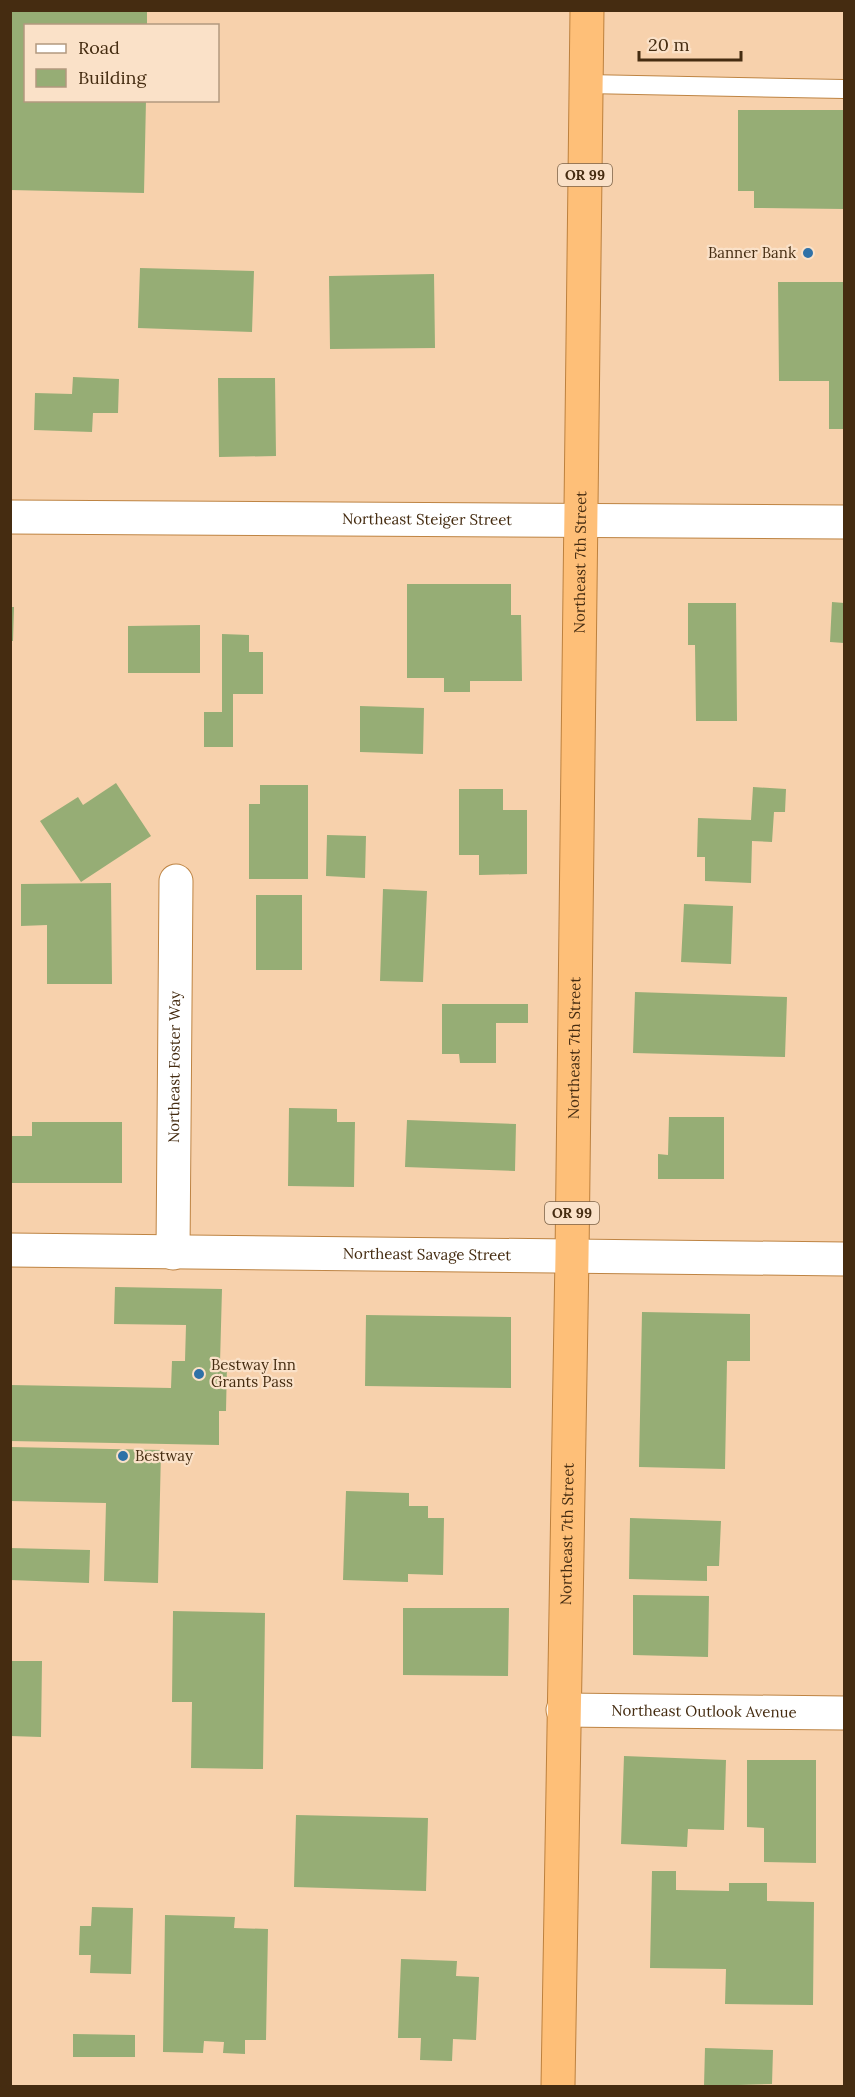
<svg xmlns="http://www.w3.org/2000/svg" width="855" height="2097" font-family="Lora,serif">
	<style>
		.building { fill: #96ad75 }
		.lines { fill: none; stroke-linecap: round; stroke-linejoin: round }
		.service-casing { stroke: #be8443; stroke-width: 20 }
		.minor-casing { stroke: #be8443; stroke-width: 35 }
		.tertiary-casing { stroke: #be8443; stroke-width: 35 }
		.trunk-casing { stroke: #bd813e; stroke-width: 35 }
		.service { stroke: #fff; stroke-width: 18 }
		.minor { stroke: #fff; stroke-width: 33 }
		.tertiary { stroke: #fff; stroke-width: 33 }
		.trunk { stroke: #febf78; stroke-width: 33 }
		.poi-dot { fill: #2f71a7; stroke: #fae1c8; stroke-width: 2 }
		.labels { text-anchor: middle; stroke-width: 4.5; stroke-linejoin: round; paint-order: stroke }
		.shield { fill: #fae1c8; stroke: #7b6248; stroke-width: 1.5 }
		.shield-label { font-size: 14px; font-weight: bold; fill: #452c11 }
		.poi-label { font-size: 15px; fill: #452c11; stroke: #fae1c8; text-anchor: start }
		.street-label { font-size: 15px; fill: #452c11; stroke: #fae1c8 }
	</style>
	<rect width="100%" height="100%" fill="#f7d1ac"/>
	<!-- building -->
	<path class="building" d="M10,10h137v16h-121v74h120l-2,93 -134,-3z
		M738,110h106v99l-90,-1v-17h-16z
		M140,268l114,3 -2,61 -114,-4z
		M434,274l1,74 -105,1 -1,-73z
		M778,282h66v147h-15v-48h-50z
		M73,377l46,2 -1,34h-25l-1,19 -58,-2 1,-37 37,1z
		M218,378h57l1,78 -57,1z
		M407,584h104v31h10l1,66h-52v11h-26v-14h-37z
		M832,602l12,1v40l-14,-1z
		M688,603h48l1,118h-41l-1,-76h-7z
		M10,607h4l-1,34h-3z
		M200,625v48h-72v-47z
		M222,634l27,1v17h14v42h-30v53h-29v-35h18z
		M360,706l64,2 -1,46 -63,-2z
		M116,783l35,53 -70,46 -41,-61 38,-24 5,8z
		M260,785h48v94h-59v-75h11z
		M753,787l33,2 -1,23h-11l-2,30 -20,-1 -1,42 -46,-2v-24h-8l1,-39 53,2z
		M459,789h44v21h24v64l-48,1v-20h-20z
		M327,835l39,1 -1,42 -39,-2z
		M111,883l1,101h-65v-59l-26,1v-42z
		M383,889l44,2 -4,91 -43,-1z
		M256,895h46v75h-46z
		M684,904l49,2 -2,58 -50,-2z
		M635,992l152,5 -2,60 -152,-4z
		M442,1004h86v19h-32v40h-36l-1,-9h-17z
		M289,1108l48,1v13h18l-1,65 -66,-1z
		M669,1117h55v62h-66v-25l10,1z
		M407,1120l109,4 -1,47 -110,-4z
		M32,1122h90v61h-112v-47h22z
		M115,1287l107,2 -2,74h7l-1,48h-7v34l-209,-4v-56l161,3 1,-27h13l1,-36 -72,-1z
		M642,1312l108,2v47h-23l-2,108 -86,-2z
		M366,1315l145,2v71l-146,-2z
		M10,1447l151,3 -3,133 -54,-2 2,-78 -96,-2z
		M346,1491l63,2v13h19v12h16l-1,57 -35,-1v8l-65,-2z
		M630,1518l91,3 -2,45h-12v15l-78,-2z
		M10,1548l80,2 -1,33 -79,-3z
		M633,1595l76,1 -1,61 -75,-2z
		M403,1608h106l-1,68 -105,-1z
		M173,1611l92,2 -2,156 -72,-1 1,-66h-20z
		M10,1661h32l-1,76 -31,-1z
		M624,1756l102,4 -2,70 -36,-1 -1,18 -66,-3z
		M747,1760h69v103l-52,-1v-34l-17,-1z
		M296,1815l132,3 -2,73 -132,-4z
		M652,1871h24v19l53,1v-8h38v18l47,1 -1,103 -88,-1 1,-35 -76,-1z
		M92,1907l41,1 -2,66 -41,-1 1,-18h-12l1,-29h11z
		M165,1915l70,2 -1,11 34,1 -2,111h-21v14l-22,-1 1,-11 -20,-1 -1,12 -40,-1z
		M401,1959l56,2 -1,15 23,1 -3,63 -23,-1 -1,22 -32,-1 1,-22h-23z
		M73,2034l62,1v22h-62z
		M705,2048l68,2 -1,34 -68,2z"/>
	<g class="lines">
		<!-- service casing -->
		<g class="service-casing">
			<path id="service" d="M586,84l258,5"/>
		</g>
		<!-- minor casing -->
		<g class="minor-casing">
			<g id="minor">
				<path id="s1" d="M10,517l834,5"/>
				<path id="s2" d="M173,1253l3,-372"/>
				<path id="s3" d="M563,1710l281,3"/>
			</g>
		</g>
		<!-- tertiary casing -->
		<g class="tertiary-casing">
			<g id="tertiary">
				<path id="s4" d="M10,1250l834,9"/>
			</g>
		</g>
		<!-- trunk casing -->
		<g class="trunk-casing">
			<g id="trunk">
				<path id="s5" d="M558,2086l14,-830 15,-1246"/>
			</g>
		</g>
		<!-- service -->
		<use href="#service" class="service"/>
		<!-- minor -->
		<use href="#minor" class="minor"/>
		<!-- tertiary -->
		<use href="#tertiary" class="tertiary"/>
		<!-- trunk -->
		<use href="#trunk" class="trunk"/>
	</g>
	<!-- markers -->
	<g class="poi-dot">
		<circle cx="808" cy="253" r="6"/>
		<circle cx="199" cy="1374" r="6"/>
		<circle cx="123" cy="1456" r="6"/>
	</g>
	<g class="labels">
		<!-- shield labels -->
		<g class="shield">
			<rect x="558" y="164" width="54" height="22" rx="4.5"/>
			<rect x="545" y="1202" width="54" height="22" rx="4.5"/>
		</g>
		<g class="shield-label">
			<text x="585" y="180">OR 99</text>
			<text x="572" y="1218">OR 99</text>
		</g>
		<!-- poi labels -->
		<g class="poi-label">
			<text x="796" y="258" text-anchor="end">Banner Bank</text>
			<text x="211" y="1370">Bestway Inn<tspan x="211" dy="17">Grants Pass</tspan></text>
			<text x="135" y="1461">Bestway</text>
		</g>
		<!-- street labels -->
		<g class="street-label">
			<text dy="5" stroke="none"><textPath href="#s1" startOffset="417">Northeast Steiger Street</textPath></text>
			<text dy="5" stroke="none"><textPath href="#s5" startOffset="1524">Northeast 7th Street</textPath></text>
			<text dy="5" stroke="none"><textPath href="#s5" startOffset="1038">Northeast 7th Street</textPath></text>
			<text dy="5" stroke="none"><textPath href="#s2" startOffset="186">Northeast Foster Way</textPath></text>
			<text dy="5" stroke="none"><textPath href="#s4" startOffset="417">Northeast Savage Street</textPath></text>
			<text dy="5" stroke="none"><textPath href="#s5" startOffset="552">Northeast 7th Street</textPath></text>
			<text dy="5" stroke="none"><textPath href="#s3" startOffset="141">Northeast Outlook Avenue</textPath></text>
		</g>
	</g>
	<!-- border -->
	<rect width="855" height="2097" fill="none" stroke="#452c11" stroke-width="24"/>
	<!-- legend -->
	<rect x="24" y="24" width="195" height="78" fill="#fae1c8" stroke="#b2997f" stroke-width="1.5"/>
	<rect x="36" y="44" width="30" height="9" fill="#ffffff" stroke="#b2997f" stroke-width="1.5"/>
	<text x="78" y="54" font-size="18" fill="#452c11">Road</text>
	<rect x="36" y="69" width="30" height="18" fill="#96ad75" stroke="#b2997f" stroke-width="1.5"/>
	<text x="78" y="84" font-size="18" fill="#452c11">Building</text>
	<!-- scale -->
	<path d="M639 51v9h102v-9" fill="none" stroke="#452c11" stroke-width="3"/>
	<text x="648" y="51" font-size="18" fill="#452c11" stroke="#fae1c8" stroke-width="4.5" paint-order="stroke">20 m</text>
</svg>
